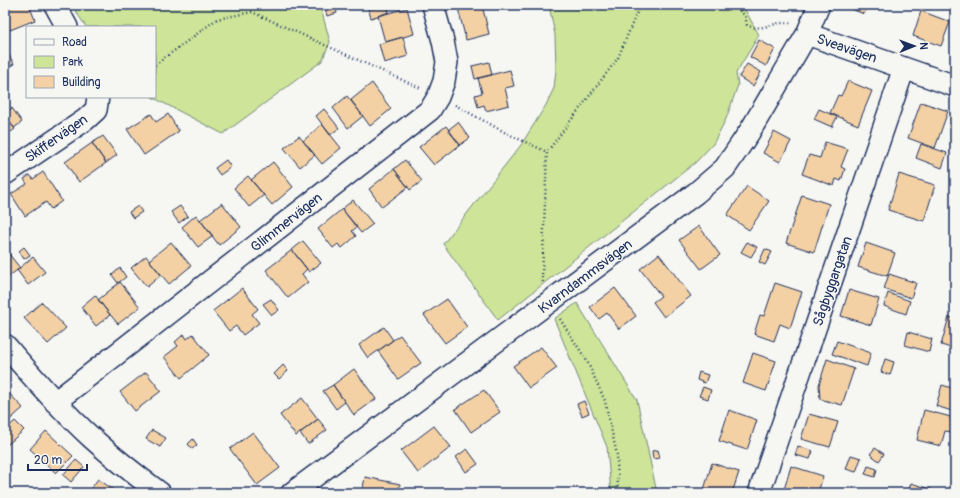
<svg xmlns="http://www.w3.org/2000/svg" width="960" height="498" font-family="Pangolin,sans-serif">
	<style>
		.green { fill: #cde499; stroke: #748a7c }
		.building { fill: #f4d1a4; stroke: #1b2f5e }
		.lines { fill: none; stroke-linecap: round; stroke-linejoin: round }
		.street-casing { stroke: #1b2f5e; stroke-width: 24 }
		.path { stroke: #1b2f5e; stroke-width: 2.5; stroke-dasharray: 1 3; stroke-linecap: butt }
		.street { stroke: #f6f6f2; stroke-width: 21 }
		.labels { text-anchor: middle; stroke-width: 3; stroke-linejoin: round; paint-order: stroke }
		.street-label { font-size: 14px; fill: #1b2f5e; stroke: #f6f6f2 }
	</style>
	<rect width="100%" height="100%" fill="#f6f6f2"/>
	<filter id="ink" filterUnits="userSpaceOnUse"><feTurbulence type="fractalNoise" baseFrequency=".025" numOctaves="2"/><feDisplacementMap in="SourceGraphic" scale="8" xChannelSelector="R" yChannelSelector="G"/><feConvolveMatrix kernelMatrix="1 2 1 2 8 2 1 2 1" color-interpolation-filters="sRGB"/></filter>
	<g filter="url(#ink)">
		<!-- green -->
		<path class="green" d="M72,5h248l10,37 -8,19 -99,73 -71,-37h3v-70h-69z
			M549,5h190l5,3 15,27 -23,38 2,12 -12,34 -13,25 -17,18 -198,158 -55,-76 78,-99 25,-40 8,-17 2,-18 -1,-35z
			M577,303l60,97 20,93h-46l-4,-46 -53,-128z"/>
		<!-- building -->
		<path class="building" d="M5,5h24l6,15 -25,10 -5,-12z
			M324,5h11l2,8 -10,3z
			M380,5h7l2,7 -18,6 -3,-10z
			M469,5h13l7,29 -23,6 -8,-32z
			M841,5h27l-4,9z
			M407,8l7,26 -29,8 -7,-26z
			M921,11l29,11 -9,24 -28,-10z
			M403,37l5,19 -24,7 -5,-19z
			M759,40l16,9 -9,17 -16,-9z
			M9,55l5,9 -8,4 -1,-2v-9z
			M489,62l3,13 -17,4 -3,-13z
			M747,64l14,8 -8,14 -14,-9z
			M510,70l4,16 -9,2 4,17 -23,6 -2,-6 -6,2 -3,-12 7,-2 -4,-15z
			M848,81l24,10 -14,34 -28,-12 8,-18 3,1z
			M372,83l19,26 -21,17 -19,-26z
			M347,96l16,20 -15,12 -15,-20z
			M921,102l27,9 -13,37 -27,-10z
			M12,108l10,14 -8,6 -9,-12v-3z
			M324,109l15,19 -9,7 -14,-19z
			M819,109l18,8 -5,10 -18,-8z
			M151,114l5,8 12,-8 11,17 -35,24 -17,-26z
			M5,116l10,13 -10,7z
			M458,122l12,16 -10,7 -12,-15z
			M322,124l19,24 -19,16 -19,-23z
			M446,126l14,19 -26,20 -15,-18z
			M774,132l17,9 -11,21 -17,-9z
			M103,136l14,19 -11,8 -14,-20z
			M299,136l16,19 -15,12 -16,-19z
			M825,142l23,7 -7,18 4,2 -4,12 -5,-2 -2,7 -32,-12 7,-19 11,3z
			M92,143l14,20 -27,19 -14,-20z
			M921,144l26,9 -5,15 -26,-10z
			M226,160l5,7 -11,8 -5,-7z
			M405,160l17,21 -12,9 -16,-21z
			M273,162l20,25 -21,18 -21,-25z
			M394,169l14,18 -26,20 -13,-18z
			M43,172l19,29 -11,8 -5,-7 -21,14 -14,-22 16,-10 -3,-5 6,-4 3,4z
			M899,174l36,11 -11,36 -36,-11z
			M248,176l16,19 -15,12 -15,-19z
			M747,186l22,15 -20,29 -22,-15z
			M802,195l27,9 -15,48 -28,-9z
			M353,200l20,24 -12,9 -19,-24z
			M222,203l19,24 -22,18 -19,-25z
			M138,206l4,6 -9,6 -4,-6z
			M180,206l8,10 -9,7 -8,-11z
			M342,209l15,18 -5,4 4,5 -14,12 -4,-4 -5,4 -15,-19z
			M196,215l17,21 -15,11 -16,-20z
			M699,226l21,29 -19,14 -22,-29z
			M303,241l18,22 -12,9 -17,-22z
			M171,242l20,24 -22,18 -20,-24z
			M747,242l10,5 -6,10 -10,-5z
			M866,243l29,10 -8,23 -29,-9z
			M24,247l6,8 -6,4 -5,-8z
			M5,249l15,19 -15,11z
			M765,249l7,3 -7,13 -6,-3z
			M292,250l15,19 -5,5 6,8 -20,16 -22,-28z
			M659,254l32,42 -27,21 -11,-15 8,-6 -21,-27z
			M146,256l15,19 -14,12 -16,-19z
			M33,257l12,15 -17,13 -11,-15z
			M120,268l6,9 -8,6 -6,-8z
			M889,274l27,9 -5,15 -27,-9z
			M120,282l20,25 -22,17 -20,-24z
			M775,283l27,9 -12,36 -10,-4 -6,17 -20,-7 6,-19 4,1z
			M242,288l16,21 -6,5 7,9 -16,12 -7,-9 -7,5 -16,-20z
			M615,288l21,28 -17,13 -12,-16 -8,6 -9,-12z
			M849,290l30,9 -8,26 -30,-9z
			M888,293l22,8 -4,13 -22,-8z
			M95,295l15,20 -14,11 -15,-19z
			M271,299l8,11 -7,5 -9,-11z
			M447,299l20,28 -22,16 -21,-28z
			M42,302l24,26 -18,16 -24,-26z
			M949,317l6,2v30l-14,-4z
			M384,327l9,13 -25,18 -9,-13z
			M908,332l24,7 -3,13 -24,-7z
			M184,334l3,5 6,-5 16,21 -28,23 -17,-21 14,-11 -3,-4z
			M400,335l21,28 -23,16 -20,-28z
			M837,341l34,12 -4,13 -35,-12z
			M541,347l16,21 -28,20 -16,-22z
			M753,353l23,8 -10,30 -23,-8z
			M827,359l27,10 -12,36 -22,-6 -1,-14z
			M885,359l9,3 -4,13 -9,-3z
			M283,365l5,6 -9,8 -5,-5z
			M354,369l22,30 -22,16 -21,-30z
			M146,372l15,19 -26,20 -15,-19z
			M699,372l9,3 -3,8 -8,-3z
			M333,385l12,17 -9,7 -13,-18z
			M942,385l13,4v23l-19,-6z
			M703,387l8,3 -3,9 -9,-3z
			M5,389l18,19 -18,16z
			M484,390l16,22 -29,20 -16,-23z
			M302,398l16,21 -22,17 -16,-21z
			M584,401l5,12 -7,3 -5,-12z
			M729,410l28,10 -10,30 -28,-9z
			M924,410l27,7 -1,2 5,1 -3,12 -7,-1 -4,15 -24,-6z
			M809,414l29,8 -8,25 -29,-8z
			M318,419l9,11 -19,14 -8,-11z
			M15,421l9,9 -17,15 -2,-1v-14z
			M434,426l17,21 -33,26 -17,-22z
			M152,430l14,8 -6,9 -14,-8z
			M46,431l27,25 -17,17 -26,-24z
			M253,432l27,36 -23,17 -27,-36z
			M193,439l4,6 -5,4 -4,-5z
			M798,446l15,5 -3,8 -15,-4z
			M875,448l9,6 -5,7 -9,-7z
			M467,449l11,15 -12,8 -10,-15z
			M658,450l2,8 -7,1 -1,-8z
			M851,455l10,3 -5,14 -10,-3z
			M76,460l8,7 -13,15 -8,-7z
			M712,463l27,9 -7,21h-29z
			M791,466l32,10 -5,17h-35z
			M868,466l9,3 -2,8 -10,-3z
			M365,477l35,7 -2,9h-36z
			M98,479l20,14h-30z
			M911,483l22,7 -1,3h-24z"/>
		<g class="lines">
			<!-- street casing -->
			<g class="street-casing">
				<path id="street" d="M55,5l12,22
					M807,34l148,52
					M5,174l80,-54 11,-10 2,-13
					M5,345c28,32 56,65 88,94 21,19 44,37 67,54
					M55,402l375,-292 8,-13 6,-16 3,-19 -4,-21 -10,-36
					M292,493l404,-300 29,-25 25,-37 57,-97 12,-29
					M759,493l145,-425"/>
			</g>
			<!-- path -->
			<path class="path" d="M734,5l11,11 2,9c11,6 22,0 33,-2 4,0 7,0 11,0
				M155,65l62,-46 35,-7 168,76
				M455,105l53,29 39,18
				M543,282l-1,-4 5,-126 71,-94 22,-53
				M560,319l27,42 18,40 12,54 1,38"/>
			<!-- street -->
			<use href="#street" class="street"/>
		</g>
	</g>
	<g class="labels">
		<!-- street labels -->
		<g class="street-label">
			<text transform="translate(847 48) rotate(19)" y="5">Sveavägen</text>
			<text transform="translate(56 138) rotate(-35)" y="5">Skiffervägen</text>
			<text transform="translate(286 222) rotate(-38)" y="5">Glimmervägen</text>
			<text transform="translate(585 276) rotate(-37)" y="5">Kvarndammsvägen</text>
			<text transform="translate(832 281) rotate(-71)" y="5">Sågbyggargatan</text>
		</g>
	</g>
	<!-- margin -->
	<rect width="960" height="498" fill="none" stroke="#f6f6f2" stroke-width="20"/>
	<rect x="10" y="10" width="940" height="478" fill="none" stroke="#1b2f5e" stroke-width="1.5" filter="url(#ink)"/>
	<!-- legend -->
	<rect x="26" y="26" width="130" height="72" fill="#f6f6f2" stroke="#9ea6b7"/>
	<rect x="34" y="39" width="20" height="6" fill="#f6f6f2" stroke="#9ea6b7"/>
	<text x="62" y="46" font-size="12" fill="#1b2f5e">Road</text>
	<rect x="34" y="56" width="20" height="12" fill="#cde499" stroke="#9ea6b7"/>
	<text x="62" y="66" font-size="12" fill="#1b2f5e">Park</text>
	<rect x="34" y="76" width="20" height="12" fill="#f4d1a4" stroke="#9ea6b7"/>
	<text x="62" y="86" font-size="12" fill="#1b2f5e">Building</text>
	<!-- north arrow -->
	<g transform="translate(914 46) rotate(89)" stroke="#f6f6f2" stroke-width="3" paint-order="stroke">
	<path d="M0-3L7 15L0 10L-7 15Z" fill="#1b2f5e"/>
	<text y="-6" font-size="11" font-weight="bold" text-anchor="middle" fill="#1b2f5e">N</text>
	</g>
	<!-- scale -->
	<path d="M28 464v6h59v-6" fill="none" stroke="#1b2f5e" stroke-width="2"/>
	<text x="34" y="464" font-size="12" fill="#1b2f5e" stroke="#f6f6f2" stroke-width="3" paint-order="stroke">20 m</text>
</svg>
